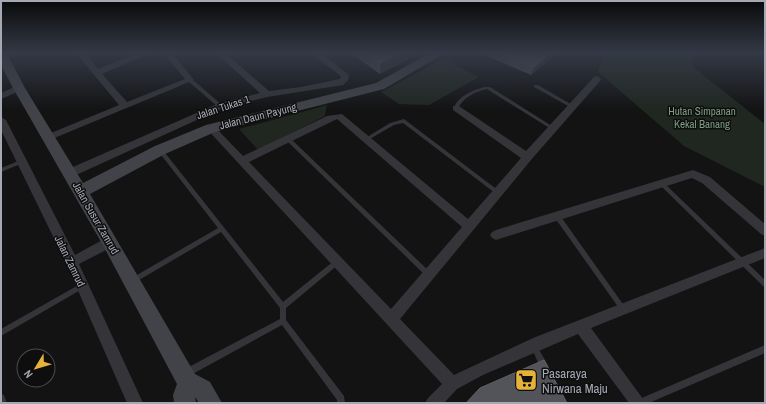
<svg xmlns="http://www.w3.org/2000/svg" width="766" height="404" font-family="'Archivo Narrow',sans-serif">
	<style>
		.green { fill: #1f2720 }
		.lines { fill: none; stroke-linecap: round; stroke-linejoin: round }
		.lane { fill: #343439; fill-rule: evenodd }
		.street { fill: #343439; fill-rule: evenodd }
		.secondary { fill: #424349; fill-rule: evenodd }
		.wall { fill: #494a4f }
		.shaded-wall { fill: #2f3033 }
		.building { fill: #53545a; stroke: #606268 }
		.labels { text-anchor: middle; stroke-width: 3; stroke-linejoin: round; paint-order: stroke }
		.street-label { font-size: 11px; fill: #a5a9b4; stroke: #0e0e0f }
		.park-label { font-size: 11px; fill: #7d9e81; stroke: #0e0e0f }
		.near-poi-label { font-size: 13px; fill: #a5a9b4; stroke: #0e0e0f; text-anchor: start }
	</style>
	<rect width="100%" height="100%" fill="#131314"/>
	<!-- green -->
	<path class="green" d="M604,53h88l1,14 72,57v63l-81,-41 -86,-74z
		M443,59l36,18 -50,28 -30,-1 -18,-12z
		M327,105l-2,11 -67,34 -19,-21z"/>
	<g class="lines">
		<!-- lane -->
		<path class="lane" d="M188,79h4l30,26v2h-4l-30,-26z
			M534,85h4l36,21v1h-4l-36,-20z
			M485,87h5l65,41v1h-4l-64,-40c-11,2 -25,9 -29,20h-4v-1c4,-12 19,-18 31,-21z
			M404,119l95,72 1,1 -1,1h-4l-92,-70 -9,2 -26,15 -2,1 -2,-2 26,-16z
			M288,137l2,1 140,134 1,2 -1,2 -2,1 -2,-1 -140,-136v-1z
			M160,148l2,1 121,153 52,-42 2,-1 2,1 1,2 -1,2 -53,44v12l58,76 1,7h-8v-3l-55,-75 -93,51 -3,1 -3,-1 -1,-3 1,-3 97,-51v-11l-59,-76 -87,51 -2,1 -2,-1 -1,-2 1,-2 88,-51 -60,-77v-2z
			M21,160l3,2 -1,1 -22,9v-4z
			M662,182l2,1 101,97v7l-2,-1 -103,-101 -1,-1 1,-1z
			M555,214h4l66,93 1,2 -1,2 -2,1 -2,-1 -66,-93 -1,-2z
			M82,283l2,1 1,2 -1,2 -83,48v-7z
			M533,342l2,1 13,22 1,3 -1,3 -3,1 -3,-1 -11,-24 -1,-2 1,-2z
			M765,345v8l-116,50h-13l1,-3z
			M1,394l3,1 3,8h-6z"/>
		<!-- street -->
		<path class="street" d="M5,53h12l-11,6h-5v-4z
			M76,53h9l13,16 40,-16h12l-48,21 25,28 58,-23 -22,-26h9l22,27 -142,59h-6l-2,-2 2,-2 73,-30z
			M216,53h9l44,38 32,-4 39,-8 1,-3 -30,-23h10l28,22 -1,5 -5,5 -76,12 -44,11 -149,68h-8l-1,-3 1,-3 151,-66 43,-11z
			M597,76l4,3 -1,2 -69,79 -131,159 54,56 79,-37 232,-90v10l-174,70 55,75h-17l-51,-69 -95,41 -26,14 -13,14h-19l3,-5 14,-14 -236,-256 2,-2h6l29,30 84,-40 15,-2 126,105 53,-61 -68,-48v-4h6l67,45 68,-74zM337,119l125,108 -71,82 -142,-147z
			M19,85l4,3 -1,2 -21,9v-6z
			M1,117l5,3 69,135 31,-17 4,-1 4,1 2,4 -2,4 -35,18 64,139h-16l-61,-140 -65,-133z
			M693,170l17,7 55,47v12l-4,-2 -59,-51 -10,-5 -196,62 -4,-2 -2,-3 2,-3 4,-2z"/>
		<!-- secondary -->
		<path class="secondary" d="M1,53l6,1 18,34 58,95 72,-37 51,-21 170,-42 54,-30h15l-61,36 -169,43 -50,22 -75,40 105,180 15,8 12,21h-23l-4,-6 1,6h-22l-1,-8 4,-11 -73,-137 -91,-159 -12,-23z"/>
	</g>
	<!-- wall -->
	<path class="wall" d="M351,53h66l-9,5v1l-28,15z
		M480,53h77l-26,22z"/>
	<!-- shaded-wall -->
	<path class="shaded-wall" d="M401,53h16l-9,5v1l-28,15v-11z
		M550,53h7l-26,22 3,-8z"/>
	<!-- building -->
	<path class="building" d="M365,53h36l-21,10z
		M501,53h49l-16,14z
		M544,360l23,43h-101l14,-15z"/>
	<!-- sky -->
	<linearGradient id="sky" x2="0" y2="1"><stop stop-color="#0a0a0b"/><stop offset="0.48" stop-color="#333945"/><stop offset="1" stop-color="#333945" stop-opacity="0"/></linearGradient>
	<rect width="766" height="110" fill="url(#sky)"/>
	<!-- icons -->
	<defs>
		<g id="supermarket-square" transform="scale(1.15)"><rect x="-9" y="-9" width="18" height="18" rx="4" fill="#e5b339" stroke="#0e0e0f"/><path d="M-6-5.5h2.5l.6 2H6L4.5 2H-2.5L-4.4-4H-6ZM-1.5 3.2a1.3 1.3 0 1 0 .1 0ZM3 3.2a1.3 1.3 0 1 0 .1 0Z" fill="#111"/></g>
	</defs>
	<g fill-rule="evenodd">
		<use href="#supermarket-square" x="526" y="380"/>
	</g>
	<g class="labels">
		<!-- street labels -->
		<g class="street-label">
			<text transform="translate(223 107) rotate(-18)" y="4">Jalan Tukas 1</text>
			<text transform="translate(258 116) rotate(-14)" y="4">Jalan Daun Payung</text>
			<text transform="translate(96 218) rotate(60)" y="4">Jalan Susur Zamrud</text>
			<text transform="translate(70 261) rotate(64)" y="4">Jalan Zamrud</text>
		</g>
		<!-- park labels -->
		<g class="park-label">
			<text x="702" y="115">Hutan Simpanan<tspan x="702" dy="13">Kekal Banang</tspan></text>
		</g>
		<!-- near-poi labels -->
		<g class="near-poi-label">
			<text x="542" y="378">Pasaraya<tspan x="542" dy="15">Nirwana Maju</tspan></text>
		</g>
	</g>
	<!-- border -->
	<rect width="766" height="404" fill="none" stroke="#a5a9b4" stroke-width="4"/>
	<!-- north arrow -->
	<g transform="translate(36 368) rotate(232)"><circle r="19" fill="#0e0e0f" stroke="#4a4c51"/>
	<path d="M0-3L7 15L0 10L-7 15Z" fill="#e5b339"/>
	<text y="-6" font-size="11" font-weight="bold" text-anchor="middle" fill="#a5a9b4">N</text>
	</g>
</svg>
